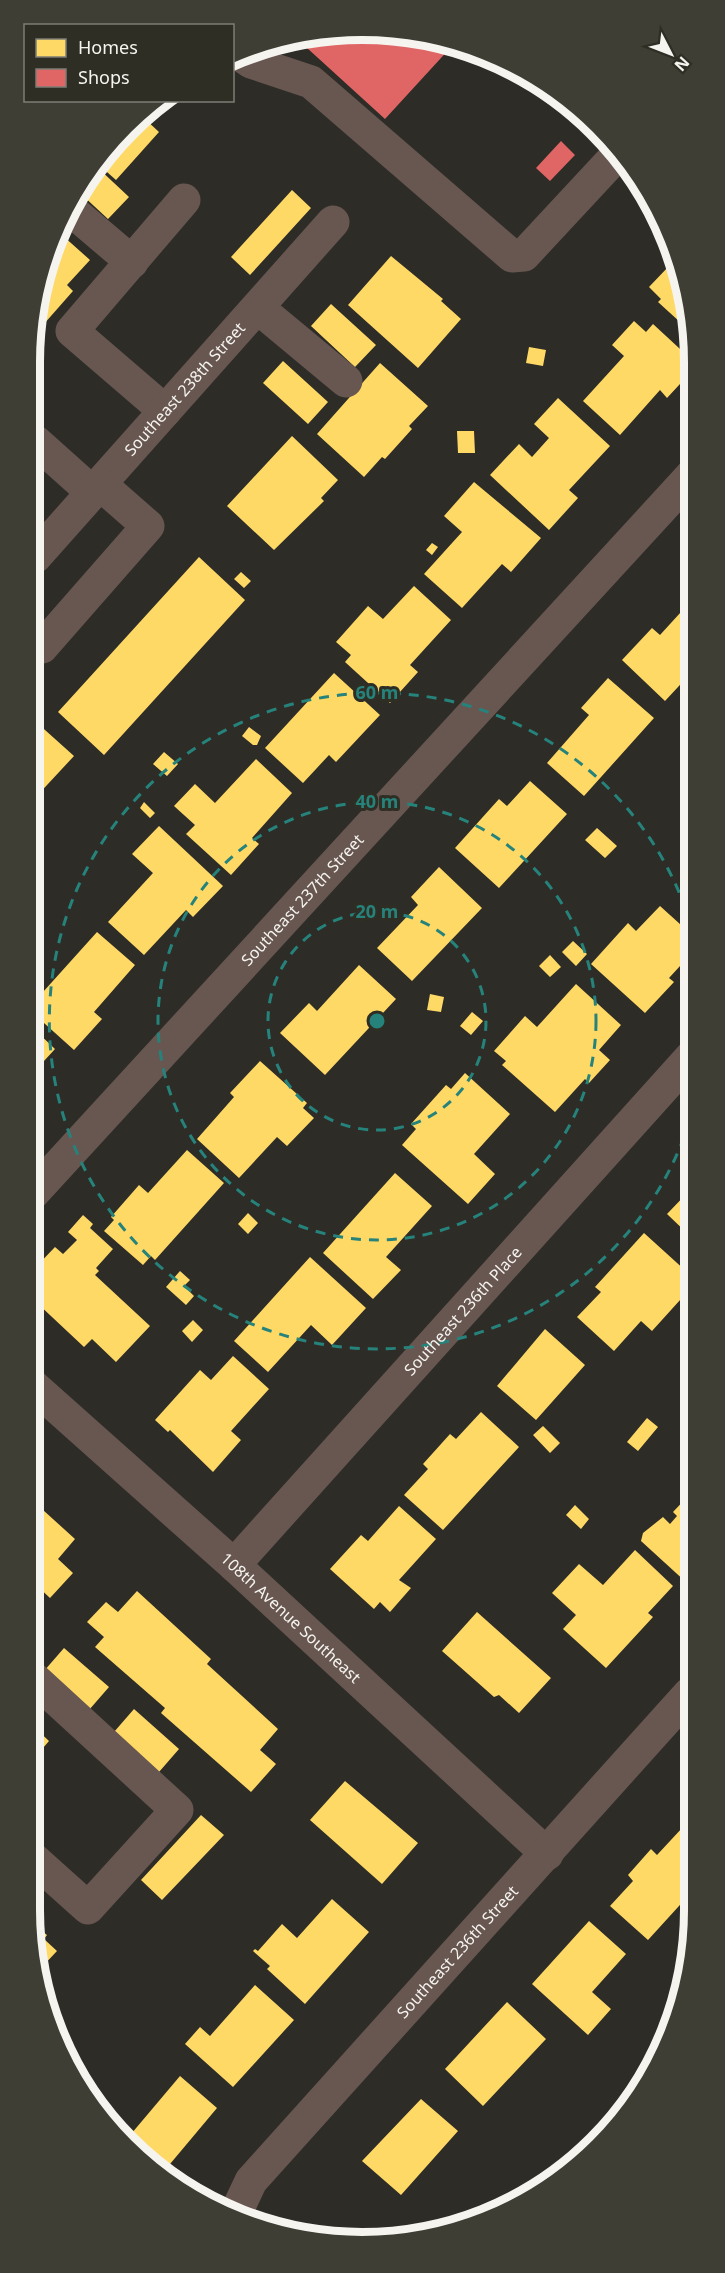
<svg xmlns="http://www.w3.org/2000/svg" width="725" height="2273" font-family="'Noto Sans',sans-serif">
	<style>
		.homes { fill: #ffd966 }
		.shops { fill: #e06666 }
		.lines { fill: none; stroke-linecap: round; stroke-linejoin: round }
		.minor { stroke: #685651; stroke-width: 33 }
		.ring { fill: none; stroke: #26837b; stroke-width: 3; stroke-dasharray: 10 8 }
		.labels { text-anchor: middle; stroke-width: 6; stroke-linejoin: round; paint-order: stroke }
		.street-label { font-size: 16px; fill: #f5f4ef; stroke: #2f2e25 }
		.rim { fill: none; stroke: #f5f4ef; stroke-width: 8 }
		.centre { fill: #26837b; stroke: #2f2e25; stroke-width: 3 }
		.ring-label { font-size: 18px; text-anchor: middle; font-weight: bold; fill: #26837b; stroke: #2f2e25; stroke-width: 6; stroke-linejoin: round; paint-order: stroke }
	</style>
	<rect width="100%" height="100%" fill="#2d2c27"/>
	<!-- homes -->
	<path class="homes" d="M145,119l14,13 -43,48 -17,-15z
		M97,167l32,30 -21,22 -28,-26 6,-16z
		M292,190l19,18 -61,67 -19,-18z
		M62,235l28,25 -23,25 6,6 -37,42v-36z
		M391,256l52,43 -2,2 20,18 -43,49 -70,-63z
		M669,266l10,9 13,44v14l-34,-31 3,-3 -12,-12z
		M331,304l45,41 -21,22 -44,-41z
		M634,321l12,11 7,-8 39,36v11l-25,27 -7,-8 -40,45 -37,-34 41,-45 -12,-11z
		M529,347l17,3 -3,16 -17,-3z
		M283,361l45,41 -20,22 -45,-41z
		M380,363l48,43 -19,20 3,3 -27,30 -3,-2 -18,20 -47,-43z
		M558,398l52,48 -41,44 9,8 -29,32 -59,-55 29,-31 13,13 17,-19 -15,-14z
		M457,431h17l1,22h-17z
		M292,436l46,44 -17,18 3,3 -50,49 -47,-44z
		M474,482l67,56 -30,34 -9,-8 -40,44 -38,-34 38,-42 -18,-16z
		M432,543l6,4 -6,8 -6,-5z
		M199,557l46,43 -141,155 -46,-43z
		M241,572l10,9 -7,7 -10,-9z
		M414,586l37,34 -41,45 8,7 -28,31 -45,-41 6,-7 -15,-13 32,-36 15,13z
		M691,601v72l-26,28 -43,-41 30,-32 8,7z
		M334,673l46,42 -44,47 -7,-7 -26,28 -38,-35z
		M608,678l46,40 -70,78 -37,-33 42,-48 -8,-7z
		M35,721l39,35 -40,43z
		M249,727l12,9 -4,9h-4l-11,-9z
		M164,752l14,12 -11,12 -14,-12z
		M256,759l36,34 -40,45 7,6 -28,31 -45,-41 9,-9 -21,-19 21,-22 20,19z
		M530,781l37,33 -68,74 -44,-40 44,-49 8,7z
		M144,802l11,11 -5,5 -10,-10z
		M159,826l64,60 -30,31 -7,-7 -42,45 -36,-33 45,-49 -21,-19z
		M597,828l20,18 -12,12 -20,-18z
		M439,867l43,41 -70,73 -35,-33 41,-43 -7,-8z
		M691,879v29l-8,-7 3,-3 -7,-7z
		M660,906l31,28v20l-22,24 5,4 -29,31 -54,-49 37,-41 8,8z
		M97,932l38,33 -41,47 8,7 -28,31 -40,-36v-12z
		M573,941l14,13 -11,12 -14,-14z
		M550,955l11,12 -11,10 -11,-11z
		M359,965l37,34 -71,76 -45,-42 29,-30 8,8z
		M576,984l45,41 -22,25 11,10 -21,23 -4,-4 -30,33 -53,-47 4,-4 -12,-10 31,-35 12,11z
		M430,994l14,3 -3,15 -14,-2z
		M472,1012l11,9 -12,14 -11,-9z
		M34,1029l21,20 -22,24z
		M260,1061l47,42 -4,5 11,10 -27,28 -10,-9 -38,41 -42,-39 37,-42 -4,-4z
		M465,1073l45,41 -36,40 21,20 -27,30 -66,-59 14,-16 -5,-5 35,-39 5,4z
		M187,1150l37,33 -69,77 -4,-4 -8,9 -39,-34 10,-11 -3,-3 28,-32 9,8z
		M395,1173l37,33 -46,51 15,13 -28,29 -50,-46z
		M690,1190v46l-23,-22z
		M248,1213l10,10 -10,11 -10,-10z
		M83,1215l10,9 -3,4 23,21 -17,19 3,3 -4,4 55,51 -34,36 -24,-23 -8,8 -48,-45 3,-3 -7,-6 1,-23 22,-23 8,7 14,-14 -9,-8z
		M644,1233l43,39 -3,3 6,5v9l-38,42 -11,-10 -27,30 -37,-34 24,-25 -6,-5z
		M310,1257l56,51 -34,37 -21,-20 -43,47 -34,-31z
		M180,1271l10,9 -6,6 10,10 -8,9 -20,-18z
		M193,1320l10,10 -11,12 -10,-11z
		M545,1329l40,36 -49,55 -39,-34z
		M233,1356l36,33 -38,42 10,9 -28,32 -43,-42 -2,2 -13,-12 45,-50 11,10z
		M481,1412l38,35 -76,83 -39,-35 24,-26 -5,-5 27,-30 6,5z
		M647,1418l11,9 -20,24 -11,-9z
		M543,1426l17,17 -10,10 -17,-18z
		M690,1494l-1,86 -2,3 -46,-42 2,-8 20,-16 7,7 7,-8 -4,-4z
		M32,1500l43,39 -17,20 15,14 -23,25 -16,-15 -3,3z
		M575,1505l14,14 -8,10 -15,-14z
		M399,1506l37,33 -37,41 12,8 -21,24 -10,-10 -6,7 -44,-40 31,-34 7,6z
		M635,1550l38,36 -25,27 5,4 -47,51 -43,-39 13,-14 -24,-22 27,-29 24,21z
		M137,1591l74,68 -4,5 71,65 -18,21 16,14 -25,28 -90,-79 4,-5 -70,-61 9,-10 -17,-15 19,-20 12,10z
		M477,1612l74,66 -32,35 -20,-18 -5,2 -52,-46z
		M64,1648l45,39 -20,23 -45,-39z
		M134,1709l45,40 -20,23 -45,-40z
		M31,1724l18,17 -18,21z
		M31,1779l12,11 -13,15z
		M345,1781l73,62 -36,41 -72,-64z
		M201,1815l23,20 -62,65 -21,-20z
		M683,1827l6,5v63l-41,45 -38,-34 23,-25 -5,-6 23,-26 6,6z
		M332,1899l37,33 -64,72 -38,-35 3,-3 -17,-15 2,-2 3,2 24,-27 15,14z
		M589,1921l37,33 -34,38 19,17 -23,26 -56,-51z
		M33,1928l3,2 2,-2 9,7 -3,4 13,12 -16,17z
		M255,1985l39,35 -61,67 -48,-43 15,-17 10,9z
		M507,2002l39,37 -63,67 -38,-37z
		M180,2076l37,32 -52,62 -39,-30z
		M421,2099l37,32 -57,64 -39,-34z"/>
	<!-- shops -->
	<path class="shops" d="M341,36h87l24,10 -67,73 -90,-82z
		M561,141l14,14 -25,26 -14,-13z"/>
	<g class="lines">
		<!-- minor -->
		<g class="minor">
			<path d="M245,58l6,4 60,20 201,174 12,-1 93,-100"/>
			<path d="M72,211l60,51"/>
			<path d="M258,308l88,73"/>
			<path d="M165,411l-93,-80 112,-131"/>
			<path d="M36,442l57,51"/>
			<path id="s1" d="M35,557l298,-335"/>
			<path d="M35,640l7,7 106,-121 -48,-42"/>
			<path id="s2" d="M33,1193l659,-718"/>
			<path id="s3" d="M32,1385l202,180 313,289"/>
			<path id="s4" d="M234,1565l457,-508"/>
			<path d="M30,1856l58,52 89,-98 -146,-134"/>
			<path id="s5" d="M235,2215l16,-34 438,-487"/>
		</g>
	</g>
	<!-- distance rings -->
	<g class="ring">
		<circle cx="377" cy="1021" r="109"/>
		<circle cx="377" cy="1021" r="219"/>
		<path d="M690 1120A328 328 0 1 1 691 925"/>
	</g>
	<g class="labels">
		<!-- street labels -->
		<g class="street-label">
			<text dy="6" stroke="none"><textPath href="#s1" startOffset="225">Southeast 238th Street</textPath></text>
			<text dy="6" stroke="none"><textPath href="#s2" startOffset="398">Southeast 237th Street</textPath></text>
			<text dy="6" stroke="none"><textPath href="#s4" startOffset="342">Southeast 236th Place</textPath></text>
			<text dy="6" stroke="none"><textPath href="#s3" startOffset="348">108th Avenue Southeast</textPath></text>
			<text dy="6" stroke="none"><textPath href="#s5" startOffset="346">Southeast 236th Street</textPath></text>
		</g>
	</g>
	<!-- crop -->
	<path d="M0 0H725V2273H0ZM362 40H362A322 322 0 0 1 684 362V1910A322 322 0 0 1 362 2232H362A322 322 0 0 1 40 1910V362A322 322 0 0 1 362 40Z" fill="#3f3e35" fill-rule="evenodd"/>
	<path class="rim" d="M362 40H362A322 322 0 0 1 684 362V1910A322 322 0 0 1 362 2232H362A322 322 0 0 1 40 1910V362A322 322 0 0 1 362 40Z"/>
	<circle cx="377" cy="1021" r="9" class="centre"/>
	<g class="ring-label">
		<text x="377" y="699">60 m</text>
		<text x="377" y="808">40 m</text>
		<text x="377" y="918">20 m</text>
	</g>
	<!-- legend -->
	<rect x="24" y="24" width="210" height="78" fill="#2f2e25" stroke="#7e7d76" stroke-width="1.5"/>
	<rect x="36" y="39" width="30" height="18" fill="#ffd966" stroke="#7e7d76" stroke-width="1.5"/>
	<text x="78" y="54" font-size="18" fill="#f5f4ef">Homes</text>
	<rect x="36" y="69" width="30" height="18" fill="#e06666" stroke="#7e7d76" stroke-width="1.5"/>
	<text x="78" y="84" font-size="18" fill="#f5f4ef">Shops</text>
	<!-- north arrow -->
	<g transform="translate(671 54) rotate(132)" stroke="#2f2e25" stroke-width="4.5" paint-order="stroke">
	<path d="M0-4.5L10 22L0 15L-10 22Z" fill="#f5f4ef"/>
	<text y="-9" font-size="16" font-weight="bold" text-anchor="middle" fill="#f5f4ef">N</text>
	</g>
</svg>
